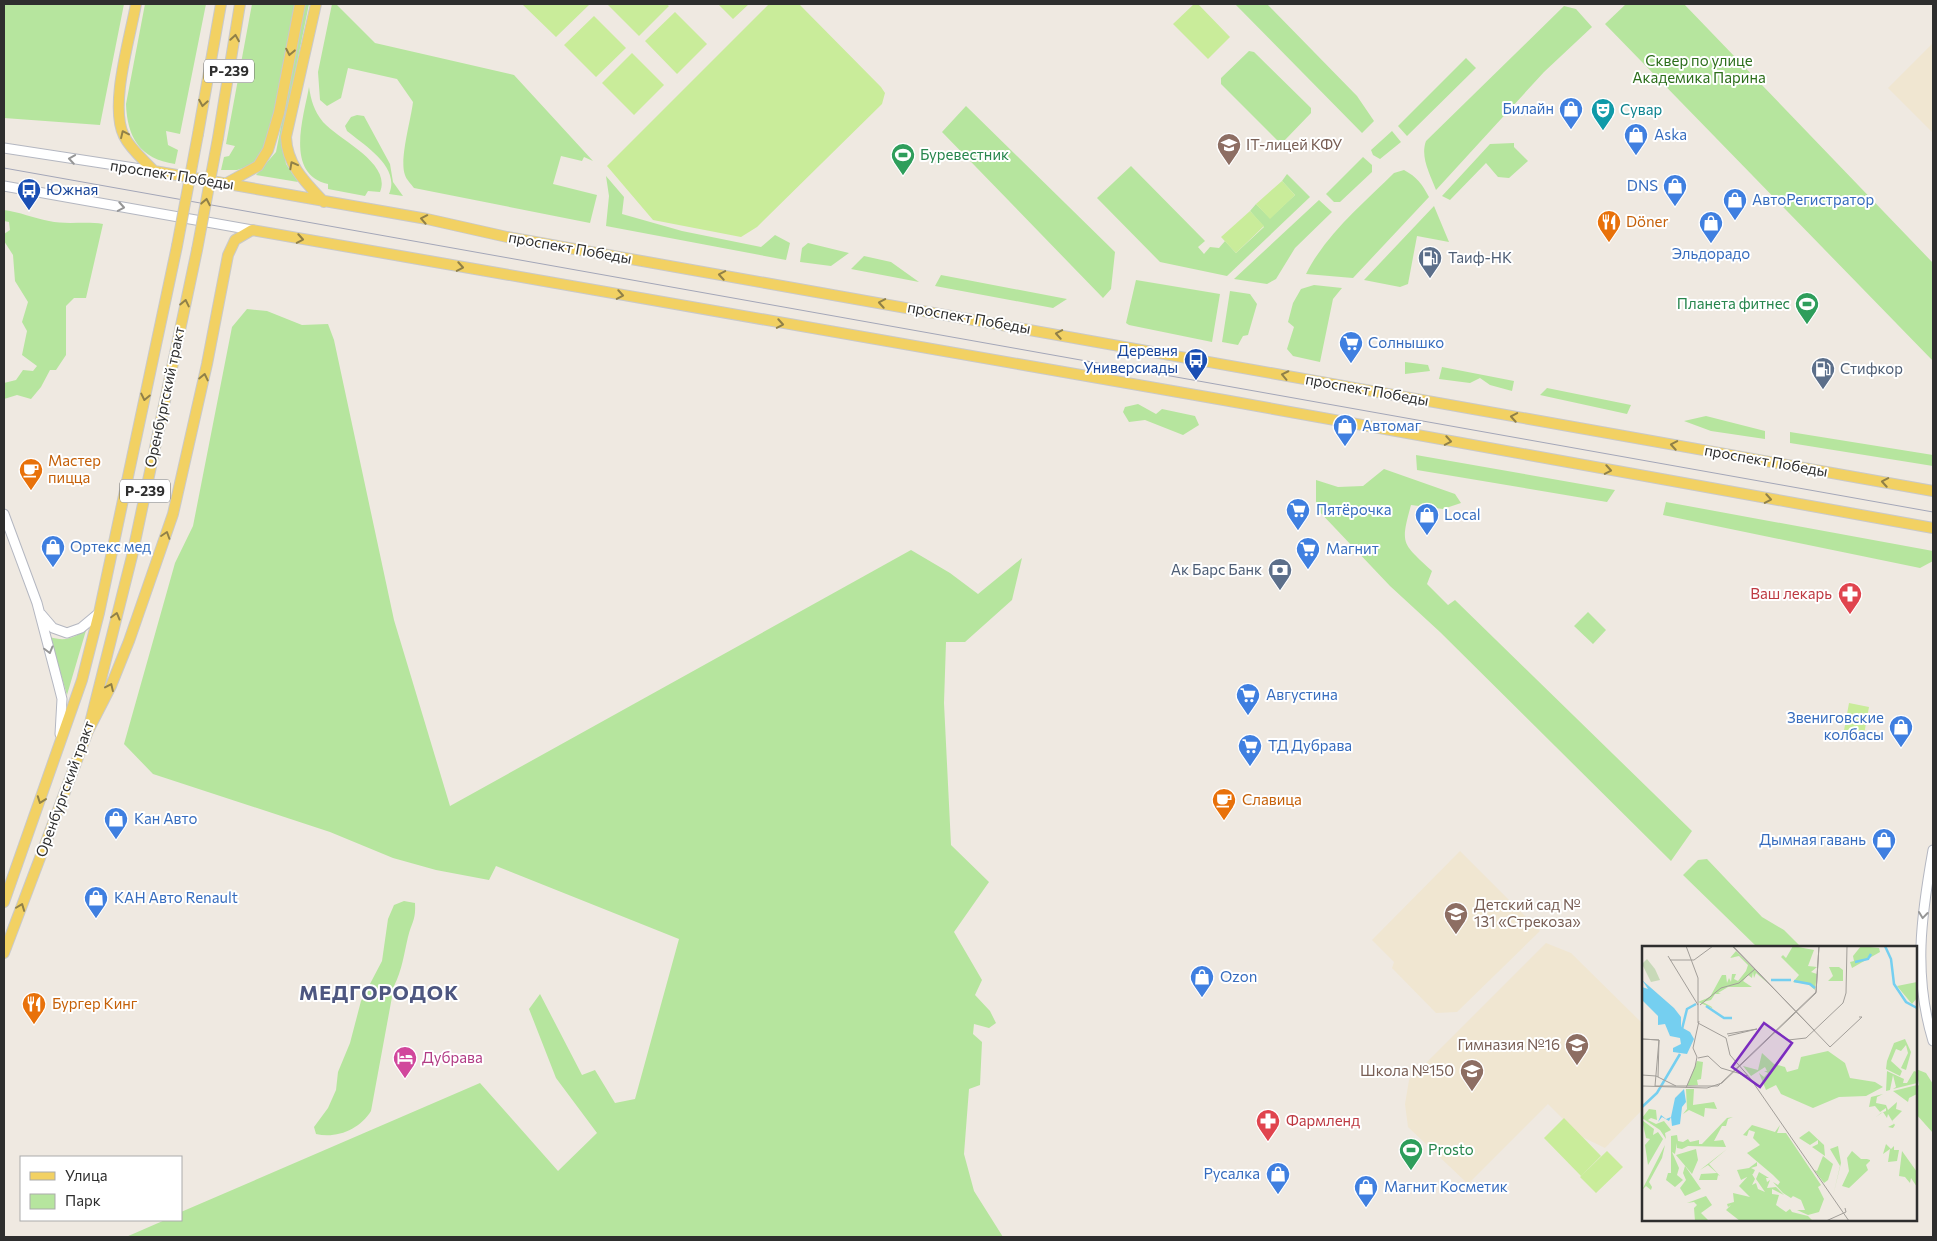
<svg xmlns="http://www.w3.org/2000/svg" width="1937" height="1241" font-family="Commissioner,sans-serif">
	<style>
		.education { fill: #f0e6d1 }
		.green { fill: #b6e59e }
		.pitch { fill: #c9ec9a }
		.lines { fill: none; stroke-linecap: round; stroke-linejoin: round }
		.secondary-casing { stroke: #b4b7c1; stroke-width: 11 }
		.primary-casing { stroke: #c9c9c9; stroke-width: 12 }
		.secondary { stroke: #fff; stroke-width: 9 }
		.primary { stroke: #f2d163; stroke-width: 10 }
		.tram { stroke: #a3a6b8; stroke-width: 1 }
		.primary-bridge-casing { stroke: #c9c9c9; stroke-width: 12; stroke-linecap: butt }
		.primary-bridge { stroke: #f2d163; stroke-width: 10 }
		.oneway { stroke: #908048 }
		.oneway2 { stroke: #969696 }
		.labels { text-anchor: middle; stroke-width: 4; stroke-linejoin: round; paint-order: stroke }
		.shield { fill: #fff; stroke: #6d6d6d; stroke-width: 1 }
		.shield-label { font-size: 14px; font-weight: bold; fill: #2e2e2e }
		.park-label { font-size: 15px; fill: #2c6e1b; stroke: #fff }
		.shop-label { font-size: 15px; fill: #366cbe; stroke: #fff; text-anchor: start }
		.culture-label { font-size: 15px; fill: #0d838f; stroke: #fff; text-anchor: start }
		.education-label { font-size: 15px; fill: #785e54; stroke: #fff; text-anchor: start }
		.leisure-label { font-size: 15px; fill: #27864d; stroke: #fff; text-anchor: start }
		.street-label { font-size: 15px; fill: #2e2e2e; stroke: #fff }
		.transit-label { font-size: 15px; fill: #164399; stroke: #fff; text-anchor: start }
		.food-label { font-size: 15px; fill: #c56008; stroke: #fff; text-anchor: start }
		.service-label { font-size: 15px; fill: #4e5e75; stroke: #fff; text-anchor: start }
		.health-label { font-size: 15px; fill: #be3a42; stroke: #fff; text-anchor: end }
		.hotel-label { font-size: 15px; fill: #b23c85; stroke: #fff; text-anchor: start }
		.district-label { font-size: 20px; font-weight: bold; letter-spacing: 1px; fill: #4d5680; stroke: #fff }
		.inset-river { fill: none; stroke: #75cff0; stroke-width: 2.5 }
		.inset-road { fill: none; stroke: #a29e99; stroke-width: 1 }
		.view { fill: #7b2cbf; fill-opacity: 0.15; stroke: #7b2cbf; stroke-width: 2.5 }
		.inset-edge { fill: none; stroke: #2e2e2e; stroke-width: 2.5 }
	</style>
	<rect width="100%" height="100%" fill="#efe9e1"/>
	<!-- education -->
	<path class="education" d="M1933,43v90l-45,-45z
		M1460,851l80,80 -83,81 -21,1 -44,-45 2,-6 -22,-22z
		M1546,943l25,10 72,71v85l-38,39 -25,-12 -32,-32 -80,80 -60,-57 -3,-23 4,-24z"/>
	<!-- green -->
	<path class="green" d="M4,4h120l-24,121 -96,-7z
		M145,4h61l-26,130 -14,-3 2,14 10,5 -3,14c-35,-5 -48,-27 -49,-60z
		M252,4h43l-26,141 -17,20 -15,5h-16l3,-13 5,-1 6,-10 -9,-2z
		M305,4h4l-27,133 4,27 12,18 -42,-7 20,-23z
		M332,4l5,1 38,38 139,32 79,86 -9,-4 -2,4 -21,-5 -8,28 44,11 -7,28 -176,-35c-3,-4 -8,-9 -9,-13 -6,-15 6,-55 8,-73l-16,-23 -49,-11 -7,30 -14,8 -7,-6 -2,-28z
		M1235,4h32l90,92 17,25 -12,12z
		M1626,4h58l249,259v98l-328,-337z
		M1564,6l12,3 16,18 -48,45 -108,118c-6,-16 -16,-33 -10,-49z
		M1249,51l5,1 57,56v5l-27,28 -7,-1 -56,-56v-6z
		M1466,58l10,10 -69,68 -9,-10z
		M309,87c2,13 5,24 14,35 16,18 69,41 57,70l-12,-1 -3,5 -37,-7v-5c-44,-10 -24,-68 -19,-97z
		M966,106l149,146 -4,37 -8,9 -161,-166z
		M357,115l7,1 26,48 3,18 10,14 -14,-2c12,-27 -25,-49 -42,-63l-2,-5 6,-9z
		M1392,131l9,11 -21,17 -7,-4 -2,-5z
		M1514,143v4l14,14 -19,17 -11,-1 -12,-14 -36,37 -8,-4 48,-52z
		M1363,157l9,8v7l-32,30h-6l-8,-8z
		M1131,166l74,75 -7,6 6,7 6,-7 9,1 6,-7 11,12 28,-26 -14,-16 6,-7 14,14 25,-23 -13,-14 5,-7 23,23 -83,79 -67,-14 -63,-64z
		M1404,170c13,7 18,14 25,27l-76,81 -47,-4c20,-40 57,-70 88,-101z
		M606,176l18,21 -2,17 60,17 79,16 14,-12 15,8 -4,17 -180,-34 3,-30z
		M1319,200l13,12 -37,36 -19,31 -9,5 -33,-5z
		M1434,206l15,36 -32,-6 -9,48 -8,3 -36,-7z
		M4,210c16,2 29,8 45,11 17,4 37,0 54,3l-17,74h-12l-8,8v49l-10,15h-6l-9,17 -10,12 -14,-4 -13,4v-16l12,-3 7,-10 10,1 4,-5 -15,-11 5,-24 -5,-9 6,-20 -13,-21 -2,-26 -9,-14v-7l6,-4 -1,-8 -5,-1z
		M808,243l41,10 -18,13 -31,-4 2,-14z
		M864,256l27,6 28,20 -68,-13z
		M941,275l126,24 -14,9 -118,-22z
		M1136,280l84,14 -8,48 -83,-17 -3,-2z
		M1314,285l28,3 -9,11 -13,63 -27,-6 -6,-7 7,-22 -6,-5 5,-19 8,-14z
		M1230,291l20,3 7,10 -9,31 -5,1 -5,9 -16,-3z
		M247,309l20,2 35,14 26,-1 6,16 60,280 56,186 461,-256 39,23 28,21 44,-36 -10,42 -47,42h-19l-2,61 7,142 38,37 -35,50 28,48 -7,15 15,16 6,12 -7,5 -15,-4 -1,10 9,8 -2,43 -11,4 -5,65 10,37 29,46h-877l39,-17h16v-8l299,-129 78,88 39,-38 -41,-55 -27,-69 11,-15 42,81 13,-5 20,33 20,-4 44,-160 -183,-73 -7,14 -53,-10 -43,-12 -63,-26 -177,-58 -29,-30 51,-181 18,-37 39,-199z
		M1405,362l23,3 2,6 -25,3z
		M1442,367l72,14 -2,10 -22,-6 -10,-7 -10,5 -31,-4z
		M1547,388l84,17 -4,9 -87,-19z
		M1138,404l18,10 6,-5 33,7 4,9 -16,10 -38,-15 -16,2 -6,-10 2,-5z
		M1706,416l59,15v8l-54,-8 -27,-10z
		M1790,432l143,23v11l-143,-23z
		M1416,455l199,35 -8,12 -190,-32z
		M1384,469l71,25 6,9 -18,6 -32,-4c-11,40 -9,38 21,66l-5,13 21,21 7,-5 237,231 -21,30 -231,-229 -50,-46 -74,-78v-28l22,7 25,-1z
		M1666,502l267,49v10l-13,7 -257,-53z
		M1588,612l18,18 -13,14 -19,-18z
		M87,627l-20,68 -17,-58c15,5 27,1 37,-10z
		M1707,859l55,58 22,13 17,17h-44l-74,-72 15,-15z
		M404,901l11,2c1,17 -3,18 -7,34 -4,17 -6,33 -14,49l-23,125c-11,18 -34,28 -55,23l-2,-7 14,-19 8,-18 2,-18 12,-29 11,-42 21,-40 6,-42 6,-14z
		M1916,1069l10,4 7,11v49l-17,-19v-27l3,-2z"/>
	<!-- pitch -->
	<path class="pitch" d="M522,4h68l-34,33z
		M607,4h59l3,2 -30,30z
		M718,4h31l-16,15z
		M769,4h30l82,83 4,6 -3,11 -125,123 -16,10 -88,-17 -46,-54z
		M1194,4h4l32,33 -22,22 -35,-35z
		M675,12l32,32 -30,30 -32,-33z
		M594,16l32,32 -30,29 -32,-32z
		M632,53l32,32 -30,30 -32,-32z
		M1282,181l13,14 -25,24 -14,-15z
		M1250,211l14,15 -28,27 -15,-16z
		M1849,703l20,4 -6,33 -20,-4z
		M1564,1118l37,38 -20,20 -37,-38z
		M1607,1151l16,16 -27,26 -16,-16z"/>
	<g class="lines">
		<!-- secondary casing -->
		<g class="secondary-casing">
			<path id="secondary" d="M4,148l150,23
				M4,186l248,44
				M4,514l33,89 21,80 4,16 -2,35
				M41,614l12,14 14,5 14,-5 18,-15
				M1933,850c-12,67 -20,125 0,191"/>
		</g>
		<!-- primary casing -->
		<g class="primary-casing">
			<path id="primary" d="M136,4c-6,34 -27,102 -12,132 7,14 20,24 30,35l273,48 80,18 1426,254
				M316,4l-30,133c1,28 19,45 38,65
				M198,134l23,-130
				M218,138l22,-134
				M227,183l31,-17 10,-16 11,-37 21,-109
				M88,731l23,-45 18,-45 44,-127 34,-150 21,-109 7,-15 17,-10 972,170 709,128
				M4,902l78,-222 17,-67 78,-367
				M4,953l84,-222 44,-175 65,-306"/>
		</g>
		<!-- secondary -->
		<use href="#secondary" class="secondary"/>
		<!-- primary -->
		<use href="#primary" class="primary"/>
		<!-- tram -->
		<path class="tram" d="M4,168l1929,344"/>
		<!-- primary-bridge casing -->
		<g class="primary-bridge-casing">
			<path id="primary-bridge" d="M177,246l21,-112
				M197,250l21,-112"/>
		</g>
		<!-- primary-bridge -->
		<use href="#primary-bridge" class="primary-bridge"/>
	</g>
	<!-- one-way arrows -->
	<defs><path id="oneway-chevron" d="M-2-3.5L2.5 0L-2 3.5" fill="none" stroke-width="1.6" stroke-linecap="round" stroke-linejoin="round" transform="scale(1.25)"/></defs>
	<g class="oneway">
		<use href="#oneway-chevron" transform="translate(235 38) rotate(-81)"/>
		<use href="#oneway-chevron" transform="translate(290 52) rotate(101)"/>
		<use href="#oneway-chevron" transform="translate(203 103) rotate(100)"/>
		<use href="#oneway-chevron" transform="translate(124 134) rotate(-115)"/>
		<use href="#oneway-chevron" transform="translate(293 165) rotate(-118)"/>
		<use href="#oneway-chevron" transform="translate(206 202) rotate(-79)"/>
		<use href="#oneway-chevron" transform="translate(424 219) rotate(-169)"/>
		<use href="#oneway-chevron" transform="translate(300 239) rotate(10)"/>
		<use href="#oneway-chevron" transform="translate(460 267) rotate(10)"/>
		<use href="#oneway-chevron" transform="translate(722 275) rotate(-170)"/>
		<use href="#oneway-chevron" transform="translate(620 295) rotate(10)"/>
		<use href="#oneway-chevron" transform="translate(185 303) rotate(-78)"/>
		<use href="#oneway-chevron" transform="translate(882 303) rotate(-170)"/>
		<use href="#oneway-chevron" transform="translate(780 324) rotate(10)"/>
		<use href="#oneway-chevron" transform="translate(1059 334) rotate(-170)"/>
		<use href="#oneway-chevron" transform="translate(1285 375) rotate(-168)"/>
		<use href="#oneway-chevron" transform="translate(204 377) rotate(-78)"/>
		<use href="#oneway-chevron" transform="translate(145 397) rotate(102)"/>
		<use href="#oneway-chevron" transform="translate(1514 417) rotate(-170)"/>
		<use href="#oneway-chevron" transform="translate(1448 441) rotate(10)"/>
		<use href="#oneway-chevron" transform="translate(1674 445) rotate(-170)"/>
		<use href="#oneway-chevron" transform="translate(1608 470) rotate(10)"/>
		<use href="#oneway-chevron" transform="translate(1885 482) rotate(-170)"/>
		<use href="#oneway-chevron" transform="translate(1768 499) rotate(10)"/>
		<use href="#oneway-chevron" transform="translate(166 535) rotate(-72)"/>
		<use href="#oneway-chevron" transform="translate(116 616) rotate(-75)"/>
		<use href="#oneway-chevron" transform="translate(110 687) rotate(-65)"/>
		<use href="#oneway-chevron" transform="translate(41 800) rotate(110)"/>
		<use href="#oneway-chevron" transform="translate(21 907) rotate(-69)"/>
	</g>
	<g class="oneway2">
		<use href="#oneway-chevron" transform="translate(72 159) rotate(-171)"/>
		<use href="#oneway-chevron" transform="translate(121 207) rotate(10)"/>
		<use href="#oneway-chevron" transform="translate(49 650) rotate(75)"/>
		<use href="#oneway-chevron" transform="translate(1923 915) rotate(97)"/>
	</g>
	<!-- icons -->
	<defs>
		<g id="shop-pin" transform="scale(1.25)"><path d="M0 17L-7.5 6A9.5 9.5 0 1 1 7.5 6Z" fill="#3f7fe0" stroke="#fff"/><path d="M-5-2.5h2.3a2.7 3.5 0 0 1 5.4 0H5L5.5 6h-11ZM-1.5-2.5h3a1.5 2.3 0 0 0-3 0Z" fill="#fff"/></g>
		<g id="theatre-pin" transform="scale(1.25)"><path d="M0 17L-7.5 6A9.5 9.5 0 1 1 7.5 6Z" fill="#0f9aa8" stroke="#fff"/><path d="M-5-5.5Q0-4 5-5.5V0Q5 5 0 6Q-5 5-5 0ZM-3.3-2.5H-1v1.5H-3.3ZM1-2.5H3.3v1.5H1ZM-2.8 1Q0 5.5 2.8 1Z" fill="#fff"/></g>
		<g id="school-pin" transform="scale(1.25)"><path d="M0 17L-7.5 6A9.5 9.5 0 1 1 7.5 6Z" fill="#8d6e63" stroke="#fff"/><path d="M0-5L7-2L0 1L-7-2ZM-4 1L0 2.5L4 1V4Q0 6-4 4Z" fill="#fff"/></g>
		<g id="stadium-pin" transform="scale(1.25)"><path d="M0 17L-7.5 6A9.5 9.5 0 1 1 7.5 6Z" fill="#2e9e5b" stroke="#fff"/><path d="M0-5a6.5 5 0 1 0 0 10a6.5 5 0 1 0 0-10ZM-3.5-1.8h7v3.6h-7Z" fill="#fff"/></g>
		<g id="bus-pin" transform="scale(1.25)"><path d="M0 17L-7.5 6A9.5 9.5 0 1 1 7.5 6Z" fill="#1a4fb4" stroke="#fff"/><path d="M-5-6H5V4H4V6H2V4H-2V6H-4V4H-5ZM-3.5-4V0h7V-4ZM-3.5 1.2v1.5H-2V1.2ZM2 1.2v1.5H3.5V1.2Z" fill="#fff"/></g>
		<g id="restaurant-pin" transform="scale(1.25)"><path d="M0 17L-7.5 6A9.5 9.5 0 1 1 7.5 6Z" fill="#e8710a" stroke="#fff"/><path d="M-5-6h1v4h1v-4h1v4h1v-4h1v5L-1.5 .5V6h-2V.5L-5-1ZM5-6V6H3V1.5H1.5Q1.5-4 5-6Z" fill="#fff"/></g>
		<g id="fuel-pin" transform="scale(1.25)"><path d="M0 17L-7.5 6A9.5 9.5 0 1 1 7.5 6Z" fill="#5c6f8a" stroke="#fff"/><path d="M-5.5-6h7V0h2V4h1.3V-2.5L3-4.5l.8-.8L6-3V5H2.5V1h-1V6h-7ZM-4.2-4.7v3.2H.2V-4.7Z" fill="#fff"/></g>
		<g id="supermarket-pin" transform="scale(1.25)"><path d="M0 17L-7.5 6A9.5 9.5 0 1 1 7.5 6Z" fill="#3f7fe0" stroke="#fff"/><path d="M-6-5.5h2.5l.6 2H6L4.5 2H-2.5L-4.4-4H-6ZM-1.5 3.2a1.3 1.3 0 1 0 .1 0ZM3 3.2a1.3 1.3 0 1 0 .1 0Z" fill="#fff"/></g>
		<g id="cafe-pin" transform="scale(1.25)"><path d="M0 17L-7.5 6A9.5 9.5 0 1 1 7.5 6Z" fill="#e8710a" stroke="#fff"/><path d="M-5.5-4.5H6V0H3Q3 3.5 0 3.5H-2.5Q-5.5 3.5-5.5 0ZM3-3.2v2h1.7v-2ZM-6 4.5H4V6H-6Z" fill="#fff"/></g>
		<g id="bank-pin" transform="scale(1.25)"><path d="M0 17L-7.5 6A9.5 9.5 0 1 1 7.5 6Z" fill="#5c6f8a" stroke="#fff"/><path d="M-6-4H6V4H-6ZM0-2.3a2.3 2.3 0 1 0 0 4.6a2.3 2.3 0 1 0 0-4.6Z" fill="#fff"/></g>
		<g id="pharmacy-pin" transform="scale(1.25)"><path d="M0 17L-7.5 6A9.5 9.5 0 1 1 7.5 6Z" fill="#e0444e" stroke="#fff"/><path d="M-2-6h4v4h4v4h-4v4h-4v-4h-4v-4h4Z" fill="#fff"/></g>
		<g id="hotel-pin" transform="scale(1.25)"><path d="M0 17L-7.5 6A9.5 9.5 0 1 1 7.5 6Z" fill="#d1479c" stroke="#fff"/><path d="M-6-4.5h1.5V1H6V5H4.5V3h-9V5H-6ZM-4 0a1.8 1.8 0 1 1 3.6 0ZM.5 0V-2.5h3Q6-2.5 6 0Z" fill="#fff"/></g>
	</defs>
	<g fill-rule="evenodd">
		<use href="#shop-pin" x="1571" y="109"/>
		<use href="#theatre-pin" x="1603" y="110"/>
		<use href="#shop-pin" x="1636" y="135"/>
		<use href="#school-pin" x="1229" y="145"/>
		<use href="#stadium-pin" x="903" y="155"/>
		<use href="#shop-pin" x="1675" y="186"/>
		<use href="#bus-pin" x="29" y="190"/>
		<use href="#shop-pin" x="1735" y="200"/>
		<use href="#restaurant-pin" x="1609" y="222"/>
		<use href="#shop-pin" x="1711" y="223"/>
		<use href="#fuel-pin" x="1430" y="258"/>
		<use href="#stadium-pin" x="1807" y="304"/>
		<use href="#supermarket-pin" x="1351" y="343"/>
		<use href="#bus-pin" x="1196" y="360"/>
		<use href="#fuel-pin" x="1823" y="369"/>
		<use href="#shop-pin" x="1345" y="426"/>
		<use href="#cafe-pin" x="31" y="470"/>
		<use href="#supermarket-pin" x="1298" y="510"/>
		<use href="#shop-pin" x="1427" y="515"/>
		<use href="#shop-pin" x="53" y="547"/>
		<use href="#supermarket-pin" x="1308" y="549"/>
		<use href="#bank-pin" x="1280" y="570"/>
		<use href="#pharmacy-pin" x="1850" y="594"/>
		<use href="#supermarket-pin" x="1248" y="695"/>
		<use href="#shop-pin" x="1901" y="727"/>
		<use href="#supermarket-pin" x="1250" y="746"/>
		<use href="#cafe-pin" x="1224" y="800"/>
		<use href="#shop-pin" x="116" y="819"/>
		<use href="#shop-pin" x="1884" y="840"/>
		<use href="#shop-pin" x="96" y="898"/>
		<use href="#school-pin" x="1456" y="914"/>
		<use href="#shop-pin" x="1202" y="977"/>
		<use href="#restaurant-pin" x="34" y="1004"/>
		<use href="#school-pin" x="1577" y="1045"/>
		<use href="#hotel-pin" x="405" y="1058"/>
		<use href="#school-pin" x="1472" y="1071"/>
		<use href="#pharmacy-pin" x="1268" y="1121"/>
		<use href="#stadium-pin" x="1411" y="1150"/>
		<use href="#shop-pin" x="1278" y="1174"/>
		<use href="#shop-pin" x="1366" y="1187"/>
	</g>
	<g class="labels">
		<!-- shield labels -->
		<g class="shield">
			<rect x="204" y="59.5" width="50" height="23" rx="4"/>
			<rect x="120" y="479.5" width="50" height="23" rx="4"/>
		</g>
		<g class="shield-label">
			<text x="229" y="76">Р-239</text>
			<text x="145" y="496">Р-239</text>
		</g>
		<!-- park labels -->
		<g class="park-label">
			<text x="1699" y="66">Сквер по улице<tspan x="1699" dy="17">Академика Парина</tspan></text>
		</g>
		<!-- shop labels -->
		<g class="shop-label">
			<text x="1554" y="114" text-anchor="end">Билайн</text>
			<text x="1654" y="140">Aska</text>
			<text x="1658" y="191" text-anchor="end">DNS</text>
			<text x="1752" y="205">АвтоРегистратор</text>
			<text x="1711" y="259" text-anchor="middle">Эльдорадо</text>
			<text x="1368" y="348">Солнышко</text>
			<text x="1362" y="431">Автомаг</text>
			<text x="1316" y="515">Пятёрочка</text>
			<text x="1444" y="520">Local</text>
			<text x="70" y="552">Ортекс мед</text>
			<text x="1326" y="554">Магнит</text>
			<text x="1266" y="700">Августина</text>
			<text x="1884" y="723" text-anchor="end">Звениговские<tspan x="1884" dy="17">колбасы</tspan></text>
			<text x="1268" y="751">ТД Дубрава</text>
			<text x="134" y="824">Кан Авто</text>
			<text x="1866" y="845" text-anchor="end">Дымная гавань</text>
			<text x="114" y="903">КАН Авто Renault</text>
			<text x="1220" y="982">Ozon</text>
			<text x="1260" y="1179" text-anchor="end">Русалка</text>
			<text x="1384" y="1192">Магнит Косметик</text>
		</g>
		<!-- culture labels -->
		<g class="culture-label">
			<text x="1620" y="115">Сувар</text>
		</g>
		<!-- education labels -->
		<g class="education-label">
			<text x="1246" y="150">IT-лицей КФУ</text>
			<text x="1474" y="910">Детский сад №<tspan x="1474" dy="17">131 «Стрекоза»</tspan></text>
			<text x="1560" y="1050" text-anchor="end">Гимназия №16</text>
			<text x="1454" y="1076" text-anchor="end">Школа №150</text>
		</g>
		<!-- leisure labels -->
		<g class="leisure-label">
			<text x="920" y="160">Буревестник</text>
			<text x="1790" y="309" text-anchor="end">Планета фитнес</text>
			<text x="1428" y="1155">Prosto</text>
		</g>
		<!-- street labels -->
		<g class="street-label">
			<text transform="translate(172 175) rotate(9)" y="5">проспект Победы</text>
			<text transform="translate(570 248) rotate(10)" y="5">проспект Победы</text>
			<text transform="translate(969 318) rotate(10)" y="5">проспект Победы</text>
			<text transform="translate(1367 390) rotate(10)" y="5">проспект Победы</text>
			<text transform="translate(165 397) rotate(-78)" y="5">Оренбургский тракт</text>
			<text transform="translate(1766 461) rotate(10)" y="5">проспект Победы</text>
			<text transform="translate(65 789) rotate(-70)" y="5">Оренбургский тракт</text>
		</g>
		<!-- transit labels -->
		<g class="transit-label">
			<text x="46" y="195">Южная</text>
			<text x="1178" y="356" text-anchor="end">Деревня<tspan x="1178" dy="17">Универсиады</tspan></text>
		</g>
		<!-- food labels -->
		<g class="food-label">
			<text x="1626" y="227">Döner</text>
			<text x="48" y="466">Мастер<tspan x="48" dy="17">пицца</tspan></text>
			<text x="1242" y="805">Славица</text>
			<text x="52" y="1009">Бургер Кинг</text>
		</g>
		<!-- service labels -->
		<g class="service-label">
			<text x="1448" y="263">Таиф-НК</text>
			<text x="1840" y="374">Стифкор</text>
			<text x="1262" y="575" text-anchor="end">Ак Барс Банк</text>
		</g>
		<!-- health labels -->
		<g class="health-label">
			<text x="1832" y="599">Ваш лекарь</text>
			<text x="1286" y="1126" text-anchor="start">Фармленд</text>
		</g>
		<!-- hotel labels -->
		<g class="hotel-label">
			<text x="422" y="1063">Дубрава</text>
		</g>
		<!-- district labels -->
		<g class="district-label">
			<text x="379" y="1000">МЕДГОРОДОК</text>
		</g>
	</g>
	<!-- overview -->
	<g transform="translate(1642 946)">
		<rect width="275" height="275" fill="#efe9e1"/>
		<path d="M151,0l21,4 -6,16 9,1 -6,5 6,2 -2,16 -7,-6 -15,-2 6,-7 -18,-18 2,-2 3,3zM219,0l18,2 1,4 -28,16 -2,-6 4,-1 -1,-5zM94,5l34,34 -14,-12 -2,5 -1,-6 -1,6 -4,-3 -5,6 9,6h-24l-10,6 3,1h-6l-4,6 -8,2 9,5 1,6 -1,-5 -14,-6 12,-5 12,-22h4l1,8 2,-5 2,4 1,-8h4l-2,5 4,2 8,-10 2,-6 -9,-9 -9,2zM187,21h10l4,3v11h-15l5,-5zM275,36v16l-5,6 -15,-18zM263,93l6,13 -5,18 -5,-2 7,-15 -2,-8 -5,6 -5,-2 -5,12 11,10 -2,5 -14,-7 1,-8 7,-18zM186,105l17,12 5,15 25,4 8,5 -17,9 -27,1 -26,11 -32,-14 -5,-9 -10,5 -7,-17 5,4 4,-4 -4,-2h3l-2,-4 -14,9 -8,-10 15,4 4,-17 12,11 11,3 2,5 11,-3 3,-12zM55,115l6,1 -2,17 -4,1 1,5 -11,1zM245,125l17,8 -1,4h4l7,-12 3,1v11l-24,6 3,-2 -3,-12 -3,15 -4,1zM275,139v9l-8,4 -1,4 -15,-11zM44,143h8l-1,16 21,-3 3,7 -12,-1 -1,9 -15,-7 -6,4 4,-5zM241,148l-6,3 -1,6 10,2 2,5 9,-8 -1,7 6,2 -10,10 3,4 -2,3 -5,-1 6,-3 -6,-10 -1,4 -4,-6 -7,5 5,-4 5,-2v-3l-6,4 -5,-6 -6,1 2,-10zM7,163l7,1 1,10 -6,-2 -3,2 8,4 8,-3 7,9 -6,3 1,6 -6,-9 -18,-12zM91,171l-5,2 -2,7h-4l-8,15 9,-1 3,7 -38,-1 -6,3 -5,-1v-5l-2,11 -3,-2 7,16 -2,7 6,5 -8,7 -9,-7 2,-7h3v-37l6,-1 1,6 5,1 5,-3 2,3 9,-2v4h3l25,-26zM0,174l12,9 -1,6 5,-3 5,7 -15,26 -3,-20 5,-6 -4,-1zM110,179l23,7 5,-7 -3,8h9l35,52 -3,2 6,12 -5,13 -11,3 -11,-5h8l-4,-10 -8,-4 3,-3 -5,5 -8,-5 -10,-11 5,3 2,-3 -7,-7 -26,-22 13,-8 -7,-7 2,-6 -6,-2 -2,6 -4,-1zM167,185l15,14 1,11 -13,-9 6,-3v-4l-8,5 -11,-7zM244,198l5,5 3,-3v4h5l-2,11 -9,1 2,-13 -7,5zM23,199l-3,13 -13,24 3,5 -1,3 -5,-4 -4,4zM196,200l3,17 -8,33 7,-30 -10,-17zM54,203l2,11 -6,14 -16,-19zM85,203l-18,15 11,12 -2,-1 -1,5h-18l2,-6 16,-1 -9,-8 -8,5zM210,205l9,8h6l3,1v1l-4,4 2,5 -19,18 -7,-2 7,-15 -2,-13zM260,205l15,21v15l-6,-9 -1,5 -5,-6 -6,-1zM181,210l10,8 -5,16 -4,3 -10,-13 3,1zM115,216v4l-6,2 4,2 -2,4 -12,6 -4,-10 12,-2zM43,220l16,23 -16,7 -5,-8 6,-8 -3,-7zM117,226l10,6h-3l1,4 3,-2 -3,8 9,-1 8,8 -12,-6v5l7,1 -3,10 10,7 4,-3 2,3 16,4 5,5h-73l-14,-11 5,-5 -3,2 -1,-3 7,-2 -1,-9 17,4 -11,-11 10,-11 3,-1 3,5 -3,6 4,-2 2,6 7,3 -9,-13zM64,250l6,9 -11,8 8,8h-14l-1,-13 3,-3 -3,-3 -7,1z" fill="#b6e59e"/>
		<path d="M5,13l8,10 5,11 -9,2 -9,-18z" fill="#c8d9b8"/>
		<path d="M0,34l32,28 7,9v10l9,5 4,7 -7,15 -14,-2v-4l8,-4 -1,-6 -10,-2 -5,-12 -7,1v-9l-16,-16v-13l6,2zM42,143l2,13 -4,5 -2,17 -8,2 -1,-9 -2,4 -7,-4 -4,5 3,-7 5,4 5,-2 4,-19z" fill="#75cff0"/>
		<path class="inset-river" d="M243,0l6,13 3,25 12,18 11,6M213,16l13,-3 3,-5M129,34h20M152,35l16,3 5,4M64,60l18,12h8M40,83l5,-20 9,-5M0,161l15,-14 23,-39"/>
		<path class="inset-road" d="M44,0l12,32v45l28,15 4,17 20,23 99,143M90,0l83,85M91,0l97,101 32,-30h-3M26,10l30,49M28,14h24l19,-14M58,59l21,-17 18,-5 16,-14M135,85l11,9 18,-2 37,-35 3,-10 1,-47M85,88l30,-5 -29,7M0,93l17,1 -1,37M0,93l17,1 -4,46h63l98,-94 3,-46M56,112l10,-2 13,12 27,8M0,129l14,1 20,10M0,140l65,2 15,-5 94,-90 3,-47M44,142l9,-21 2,-10 -4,-9 6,-27M184,275l20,-9 -1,-4"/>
		<path class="view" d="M122,77l28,20 -32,44 -28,-20z"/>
		<rect width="275" height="275" class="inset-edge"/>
	</g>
	<!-- border -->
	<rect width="1937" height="1241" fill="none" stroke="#2e2e2e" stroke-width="10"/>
	<!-- legend -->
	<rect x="20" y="1156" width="162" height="65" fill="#ffffff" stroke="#ababab"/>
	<rect x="30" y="1172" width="25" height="8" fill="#f2d163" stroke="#ababab"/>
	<text x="65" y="1181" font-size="15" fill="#2e2e2e">Улица</text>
	<rect x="30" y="1194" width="25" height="15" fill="#b6e59e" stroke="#ababab"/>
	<text x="65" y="1206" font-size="15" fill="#2e2e2e">Парк</text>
</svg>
